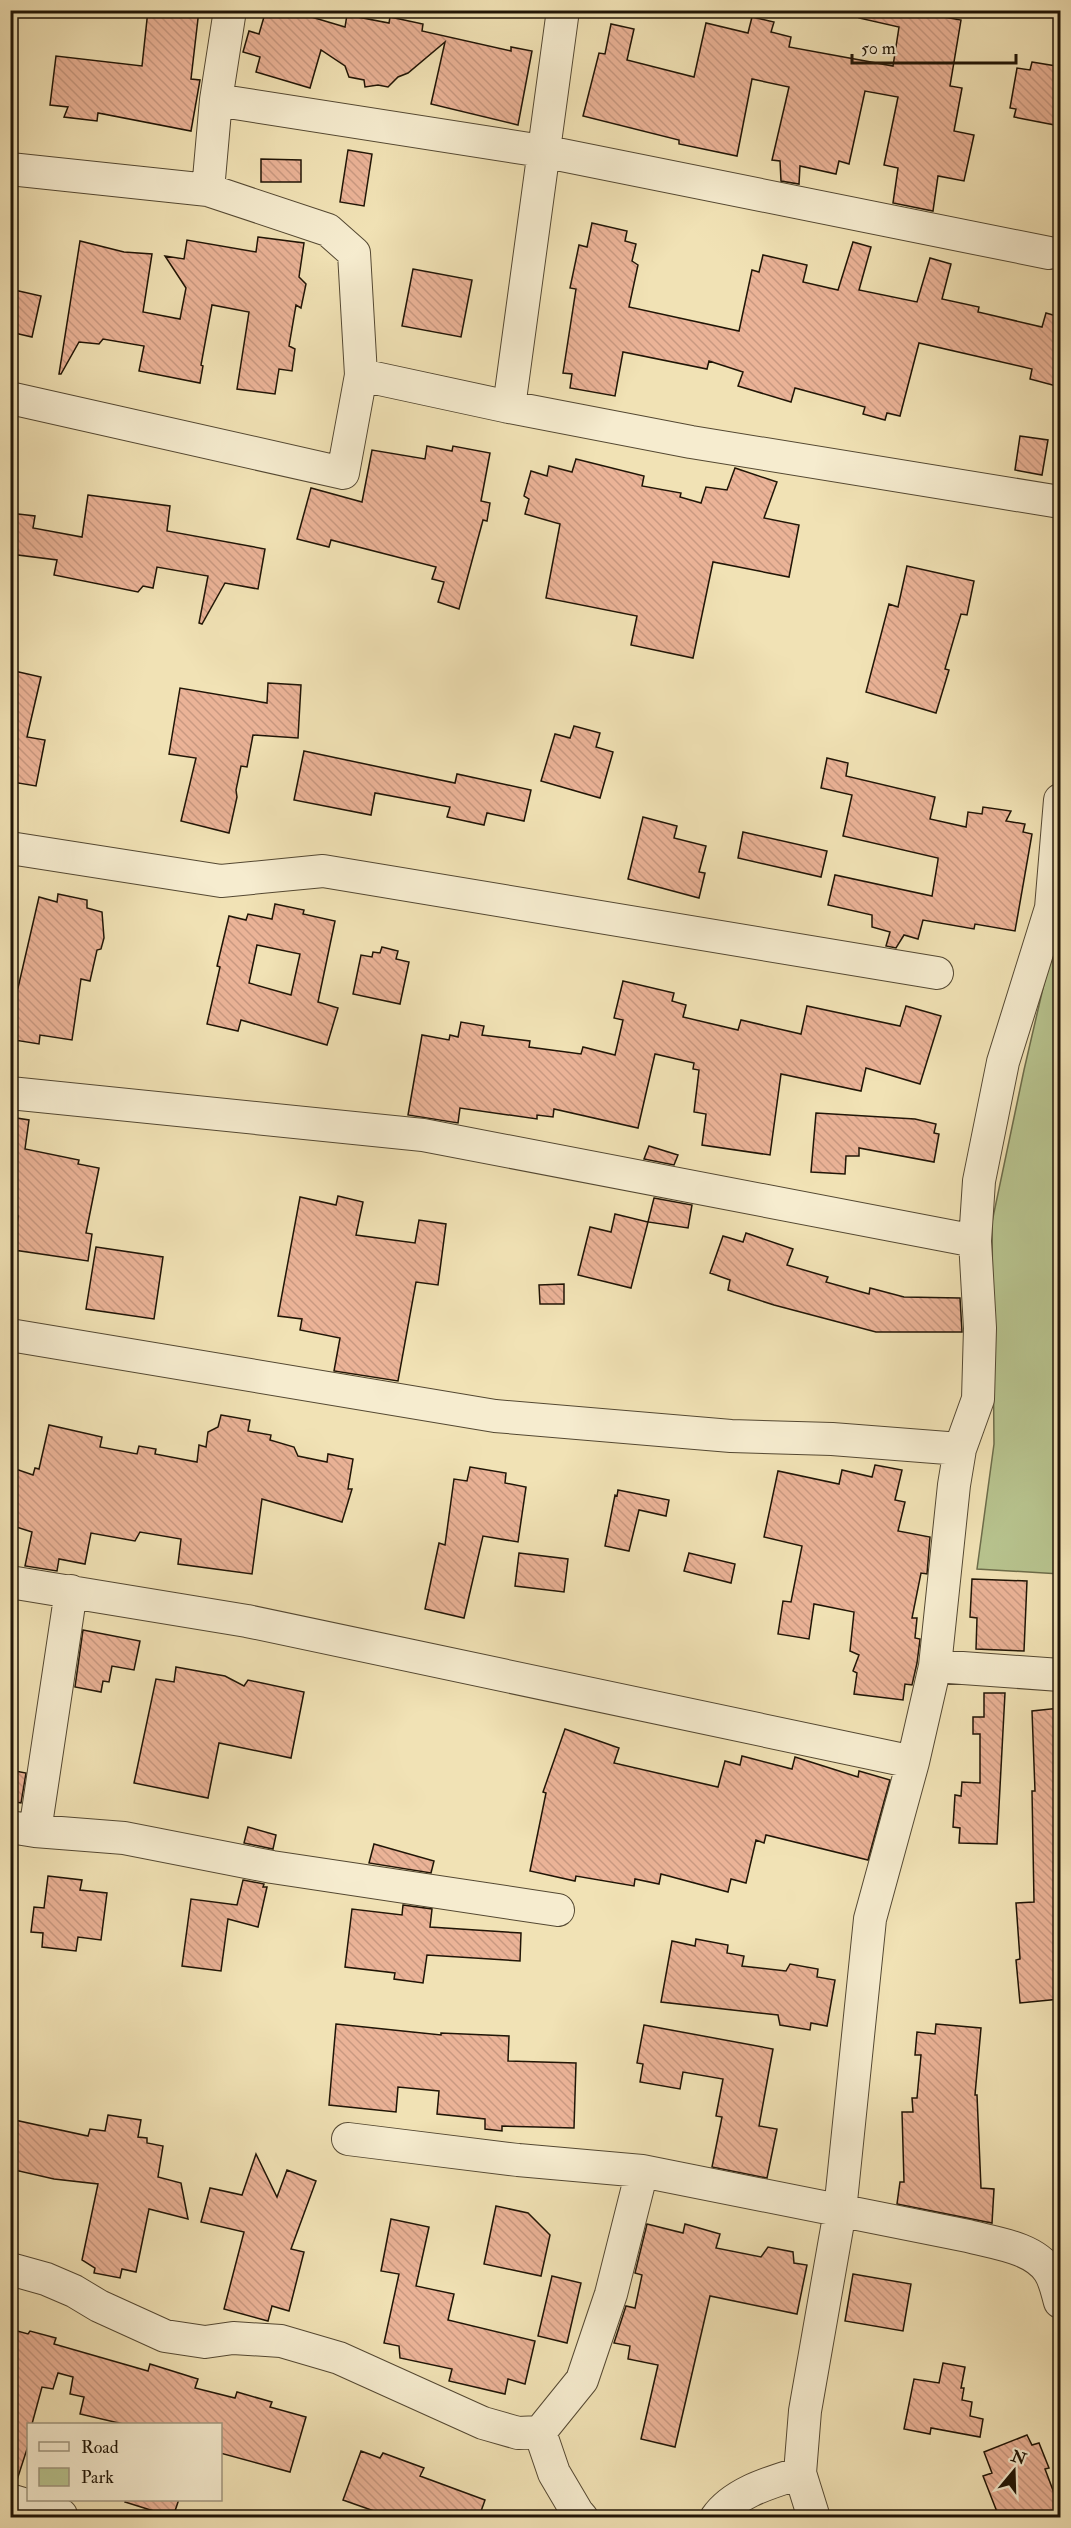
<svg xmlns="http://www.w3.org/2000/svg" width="1071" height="2528" font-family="'IM FELL Double Pica',serif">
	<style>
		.green { fill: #b8c48f; stroke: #6c6c4a; stroke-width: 1.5 }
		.building { fill: url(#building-back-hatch); stroke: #201506; stroke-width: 1.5; fill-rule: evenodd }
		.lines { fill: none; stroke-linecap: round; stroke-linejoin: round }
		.minor-casing { stroke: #544832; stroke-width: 34 }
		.minor { stroke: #f6eccf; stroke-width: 32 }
	</style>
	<defs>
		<pattern id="building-back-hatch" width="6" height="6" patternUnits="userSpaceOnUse" patternTransform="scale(1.5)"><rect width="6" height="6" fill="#ebb397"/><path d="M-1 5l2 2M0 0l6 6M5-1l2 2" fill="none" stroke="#c99981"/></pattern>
	</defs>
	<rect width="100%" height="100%" fill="#f1e2b5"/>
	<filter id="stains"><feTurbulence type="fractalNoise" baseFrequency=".00333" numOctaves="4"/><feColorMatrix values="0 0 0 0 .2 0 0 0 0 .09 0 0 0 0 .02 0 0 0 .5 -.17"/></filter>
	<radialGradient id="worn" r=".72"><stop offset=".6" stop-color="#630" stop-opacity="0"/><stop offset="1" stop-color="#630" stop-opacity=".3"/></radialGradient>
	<!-- green -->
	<path class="green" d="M1060,915v659l-83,-5 17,-125 -2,-222 32,-152z"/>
	<!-- building -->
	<path class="building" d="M148,10h51l-8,69 9,1 -9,51 -93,-18 -1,8 -33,-4 4,-10 -18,-2 6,-49 86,10z
		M266,10h22l57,17 2,-12 42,8 1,-6 33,7 -1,7 89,20v-4l21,4 -14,74 -87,-21 14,-62 -37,31 -10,4 -10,10 -10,-2 -13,2 -1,-7 -15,-3 -4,-11 -24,-16 -11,38 -54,-16 4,-15 -17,-5 6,-21 10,3z
		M860,10h44l57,10 -11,66 12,2 -8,43 20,4 -10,46 -26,-5 -5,35 -40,-8 5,-35 -14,-3 14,-68 -33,-6 -16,73 -10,-3 -3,13 -36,-8 -1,18 -18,-3 -1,-20 -8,-1 17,-73 -37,-8 -15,77 -58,-12v-4l-96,-24 16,-63 6,1 6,-30 23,5 -7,31 67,17 12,-54 42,10 4,-16 22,5 -3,10 20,5 -2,10 104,19 6,-39 -40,-9z
		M1032,62l24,4 1,8 3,1v51l-46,-9 2,-8 -6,-1 7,-40 13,2z
		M348,150l24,4 -8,52 -24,-4z
		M261,159l40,1v22h-40z
		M592,223l35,8 -2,10 11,3 -4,17 6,4 -9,42 110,24 13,-61 7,2 4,-17 44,10 -4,17 35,8 15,-48 18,5 -12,43 58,12 13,-44 21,6 -9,35 37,8 -1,5 64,15 4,-14 14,4v70l-30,-8 2,-10 -113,-26 -19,73 -13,-3 -2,7 -22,-6 2,-7 -70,-19 -4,14 -53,-16 5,-14 -34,-11 -2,8 -84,-17 -8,44 -45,-8 2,-14 -9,-1 13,-84 -6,-1 9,-43 8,2z
		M258,237l46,6 -5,34 7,7 -5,24 -5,-3 -7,41 6,3 -3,22 -13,-2 -4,25 -38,-5 12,-77 -37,-7 -11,60 2,1 -3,17 -61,-12 5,-25 -41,-7 -4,5 -20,-2 -18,32h-2l21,-133 44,11 28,2 -9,58 37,7 6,-31 -21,-32 19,3 3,-19 69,12z
		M413,269l59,11 -11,57 -59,-11z
		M10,289l31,7 -9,41 -22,-5z
		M1020,436l28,4 -6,35 -27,-5z
		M427,446l25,5 1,-5 37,7 -9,48 9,2 -3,18 -4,-1 -24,89 -21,-7 6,-20 -12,-3 4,-12 -105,-27 -2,7 -32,-8 14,-51 51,14 10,-52 53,9z
		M576,459l68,17 -2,10 39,7 -1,4 21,6 5,-16 21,3 8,-22 42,14 -13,36 35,7 -10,52 -76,-15 -20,96 -62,-13 6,-29 -91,-18 14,-74 -35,-10 4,-15 -5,-3 7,-25 16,5 2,-10 23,6z
		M88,495l82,11 -3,25 98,18 -7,40 -33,-6 -23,41 -3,-1 9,-47 -51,-9 -4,21 -10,-2 -5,6 -84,-17 3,-15 -47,-6v-41l25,3 -2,12 49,9z
		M907,566l67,15 -7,34 -6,-1 -16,55 4,1 -13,43 -70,-21 23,-88 9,3z
		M10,670l31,7 -14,60 18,3 -9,46 -24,-4 1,-3h-3z
		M268,683l33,2 -3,53 -45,-3 -6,32 -6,-1 -5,24 1,7 -8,36 -48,-12 15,-63 -27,-4 11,-66 87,15z
		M574,726l26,7 -4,14 17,5 -13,46 -59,-17 14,-47 15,4z
		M304,751l151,32 2,-9 74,16 -7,31 -37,-8 -3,12 -37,-8 3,-10 -75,-14 -4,22 -77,-15z
		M827,758l21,5 -2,13 89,21 -5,22 36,8 2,-15 14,2 1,-7 28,4 -5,10 19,3 -2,8 9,2 -17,97 -40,-7 -1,5 -51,-9 -5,19 -14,-4 -8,13 -10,-2 4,-14 -18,-5v-12l-44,-10 7,-30 97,21 6,-36v-2l-95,-22 9,-41 -31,-7z
		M643,817l34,9 -3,12 32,8 -7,26 6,1 -6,25 -71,-19z
		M743,832l84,19 -6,26 -83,-19z
		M58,894l29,6v8l15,4 2,26 -3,11 -4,1 -7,31 -9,-2 -9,61 -32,-5 -1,9 -25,-4 2,-12 -6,-1v-40l8,1 21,-91 18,5z
		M275,904l29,6 -1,4 32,7 -17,81 20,6 -11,37 -86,-25 -3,11 -31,-7 13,-57 -3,-1 12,-50 17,4 2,-6 24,5zM257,945l43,9 -9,41 -42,-12z
		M382,947l16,4 -2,8 13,3 -9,42 -47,-10 8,-39 11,2 1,-5 7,1z
		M623,981l51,12 -2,8 14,4 -3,12 55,13 3,-10 60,14 6,-28 93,20 6,-20 35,10 -21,68 -54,-16 -5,23 -80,-17 -11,81 -68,-10 4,-31 -12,-2 5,-42 -6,-1 1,-6 -39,-9 -17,74 -84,-19 -1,8 -16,-2v4l-77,-11 -2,15 -50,-8 14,-80 27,5 1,-5 8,2 3,-15 23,4 -2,9 48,6 -1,6 52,7 2,-7 32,8 8,-35 -9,-2z
		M816,1113l99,6 21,5 -2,9 5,1 -5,28 -75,-14v8h-13l-1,18 -34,-2z
		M10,1117l19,3 -4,29 54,11 -1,4 21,4 -13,65 6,1 -4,27 -74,-11 4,-34 -8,-2z
		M649,1146l29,9 -4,10 -30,-6z
		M338,1196l25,6 -7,33 59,8 4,-23 27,4 -8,61 -22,-3 -18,99 -64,-10 6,-33 -40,-8 2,-11 -24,-3 22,-119 36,8z
		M654,1198l38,7 -4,23 -40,-6z
		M615,1214l33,8 -17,66 -53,-13 12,-48 21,5z
		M746,1233l47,16 -6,16 41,12 -2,5 43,12 1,-6 34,9 56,1 2,34h-86l-102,-27 -46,-15 2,-10 -20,-7 13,-37 20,6z
		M96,1247l67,10 -9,62 -68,-10z
		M564,1284v20h-24l-1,-19z
		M221,1415l29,5 -2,11 23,4 -1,5 24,7 4,9 29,6 1,-8 25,5 -5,30h4l-10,33 -80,-23 -10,75 -74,-10 3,-25 -41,-7 -5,9 -44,-8 -6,31 -26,-5 -2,12 -32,-5 7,-34 -22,-7v-58l23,8 2,-7 4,1 10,-44 53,12 -2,10 37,7 2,-8 17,3 -1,5 42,8 2,-17 7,2 2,-15 10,-5z
		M875,1465l27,5 -7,30 10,2 -7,29 32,6 -3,37 -6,-1 -9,45h5l-2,20 5,1 -3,24 -5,22 -7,-1 -2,16 -49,-6 3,-21 -4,-2 6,-16 -9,-4 4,-39 -40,-8 -5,35 -31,-5 5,-33 8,1 11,-56 -38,-9 14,-66 61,13 3,-14 30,7z
		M470,1467l36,6 -1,10 21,4 -8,55 -35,-6 -19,82 -39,-9 14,-66 6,2 9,-66 13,2z
		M618,1490l51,10 -3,16 -27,-6 -10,41 -24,-5 10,-51 2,1z
		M519,1553l49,6 -4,33 -49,-6z
		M689,1553l46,11 -4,19 -47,-12z
		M972,1579l55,2 -3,70 -48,-2 1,-31 -7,-1z
		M83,1630l57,11 -6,29 -22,-4 -3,16 -6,-1 -2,11 -26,-5z
		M176,1667l49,9 19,10 4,-6 56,12 -13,66 -72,-15 -11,55 -74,-15 22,-104 18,3z
		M984,1693h21l-8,151 -38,-1 1,-15 -7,-1 2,-32 6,1 1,-14 18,1v-49h-7v-17h11z
		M1060,1708v291l-40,4 -4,-43 4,-1 -4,-56 18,-1 -2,-111h3l-3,-80z
		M565,1729l54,19 -5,15 104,24 7,-26 15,4 2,-9 50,13 3,-12 63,20 1,-6 31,9 -22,80 -102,-25 -2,8 -8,-3 -10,43 -15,-4 -3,13 -67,-18 -2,10 -24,-5 -1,7 -58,-10 -1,5 -45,-10 16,-78 -3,-1z
		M10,1770l16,3 -5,30 -11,-2z
		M248,1827l28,8 -3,14 -29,-6z
		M374,1844l60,17 -3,12 -62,-10z
		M48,1876l34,4 -2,10 27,3 -6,47 -23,-3 -2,14 -34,-4 1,-14 -12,-1 3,-25 10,1z
		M243,1880l21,4 -1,3h4l-9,40 -30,-8 -7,52 -39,-5 9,-67 46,6z
		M403,1905l29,4 -2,18 91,6 -1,28 -93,-6 -4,28 -29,-4 1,-6 -50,-6 7,-58 50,6z
		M696,1939l32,6 -1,8 17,3 -2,10 44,5 4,-7 28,5 -1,8 18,3 -8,46 -16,-3 -1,7 -30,-5 -2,-10 -117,-13 11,-61 23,5z
		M336,2024l105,11v-2l68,3 -1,25 68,2 -2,65 -72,-2v5l-17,-2v-10l-48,-5 2,-23 -41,-4 -2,25 -67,-7z
		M936,2024l45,4 -6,67h2l4,93 13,1 -2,34 -95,-19 3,-22h4l-2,-70h11l-1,-14h5l4,-43h-6l2,-23 18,2z
		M644,2025l129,24 -14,77 18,3 -10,49 -55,-11 10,-50 -6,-1 7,-37 -40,-7 -3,17 -40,-7 3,-18 -6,-1z
		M108,2115l33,5 -3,17 9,1v5l16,3 -5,31 23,6 7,36 -39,-10 -13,63 -14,-3 -2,9 -26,-5 1,-5 -13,-8 16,-76 -44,-5 -44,-10v-50l78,17 2,-7 15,2z
		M256,2154l21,43 10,-27 29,11 -25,68 13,3 -15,59 -17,-5 -4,15 -44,-12 20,-77 -43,-10 9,-34 32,7z
		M496,2206l32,7 22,22 -9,41 -57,-12z
		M391,2219l38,8 -13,59 38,8 -6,26 87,21 -10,43 -17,-5 -3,15 -56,-13 3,-12 -52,-11 -1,-12 -15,-3 15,-69 -18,-3z
		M647,2224l36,9 2,-9 35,10 -4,14 45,9 7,-10 25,5 1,11 13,2 -10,49 -87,-18 -35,151 -34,-8 17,-74 -30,-6 2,-13 -16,-3 12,-37 9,2 7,-33 -7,-2z
		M853,2274l58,10 -8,47 -58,-10z
		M552,2276l29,7 -14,60 -29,-7z
		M10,2329l18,5 2,-3 26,7 -2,6 94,27 2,-7 48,15 -3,9 40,10 2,-6 35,10 -2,5 36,10 -16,55 -70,-19v-29h-97l-43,-10 4,-17 -14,-3 3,-17 -15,-4 -5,16 -11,-2 -10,37h-4v22l-12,37h-6z
		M943,2363l22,4 -4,21h3l-2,12 10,2 -2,14 13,3 -3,18 -49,-9 -1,6 -26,-5 10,-50 25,4z
		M1027,2435l5,10 7,-2 10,25 -4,1 15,40v8h-61l-16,-41 9,-3 -8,-21z
		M361,2451l19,7 3,-5 41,15 -4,8 65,24 -6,17h-88l-48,-17z
		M126,2499h53l-6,18 -48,-15z"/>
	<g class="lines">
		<!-- minor casing -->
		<g class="minor-casing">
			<path id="minor" d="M216,100l326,51 507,102
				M10,169l198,21 120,40 26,23 7,122 -18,98 -333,-75
				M208,190l8,-90 14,-90
				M361,375l148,32 182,35 369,60
				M509,407l54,-397
				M10,848l211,33 102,-10 614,102
				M10,1093l413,42 552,106
				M10,1335l485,81 236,20 101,3 128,10 -6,36 -19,181 -22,96 -43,157 -30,292 -35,200 -5,62 14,45
				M960,1449l18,-50 2,-71 -5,-87 4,-60 24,-119 48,-154 9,-108
				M10,1582l237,39 666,141
				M935,1666l125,9
				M10,1827l25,4 89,7 148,29 286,43
				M35,1831l36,-240
				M348,2139l170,21 124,11 326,65c26,7 65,11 81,35 6,9 8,21 11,31
				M10,2269l36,10 28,12 25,15 66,30 40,6 28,-4 48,3 58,17 144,65 35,10 22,-1 42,-52 29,-86 31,-123
				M540,2432l14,41 23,39 5,6
				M10,2500l51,15
				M716,2518c18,-26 56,-36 84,-45"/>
		</g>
		<!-- minor -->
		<use href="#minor" class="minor"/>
	</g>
	<!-- margin -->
	<rect width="1071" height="2528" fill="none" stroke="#f1e2b5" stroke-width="36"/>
	<rect x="12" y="12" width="1047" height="2504" fill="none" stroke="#201506" stroke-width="3"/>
	<rect x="18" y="18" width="1035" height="2492" fill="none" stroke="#201506" stroke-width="1.5"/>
	<!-- legend -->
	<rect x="27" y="2423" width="195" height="78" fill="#f6eccf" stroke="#a0967f" stroke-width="1.5"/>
	<rect x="39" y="2442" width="30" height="9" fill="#f6eccf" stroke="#a0967f" stroke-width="1.5"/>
	<text x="81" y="2453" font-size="18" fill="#201506">Road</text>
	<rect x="39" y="2468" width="30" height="18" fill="#b8c48f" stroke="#a0967f" stroke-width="1.5"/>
	<text x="81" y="2483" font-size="18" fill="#201506">Park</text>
	<!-- north arrow -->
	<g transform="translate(1014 2471) rotate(19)" stroke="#f6eccf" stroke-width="4.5" paint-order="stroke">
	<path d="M0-4.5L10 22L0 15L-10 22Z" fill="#201506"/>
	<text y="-9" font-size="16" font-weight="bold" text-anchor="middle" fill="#201506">N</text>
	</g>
	<!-- scale -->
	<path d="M852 54v9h164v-9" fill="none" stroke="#201506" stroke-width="3"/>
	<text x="861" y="54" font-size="18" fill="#201506" stroke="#f6eccf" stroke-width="4.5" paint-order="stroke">50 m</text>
	<rect width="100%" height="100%" filter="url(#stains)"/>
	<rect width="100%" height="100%" fill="url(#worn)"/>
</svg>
